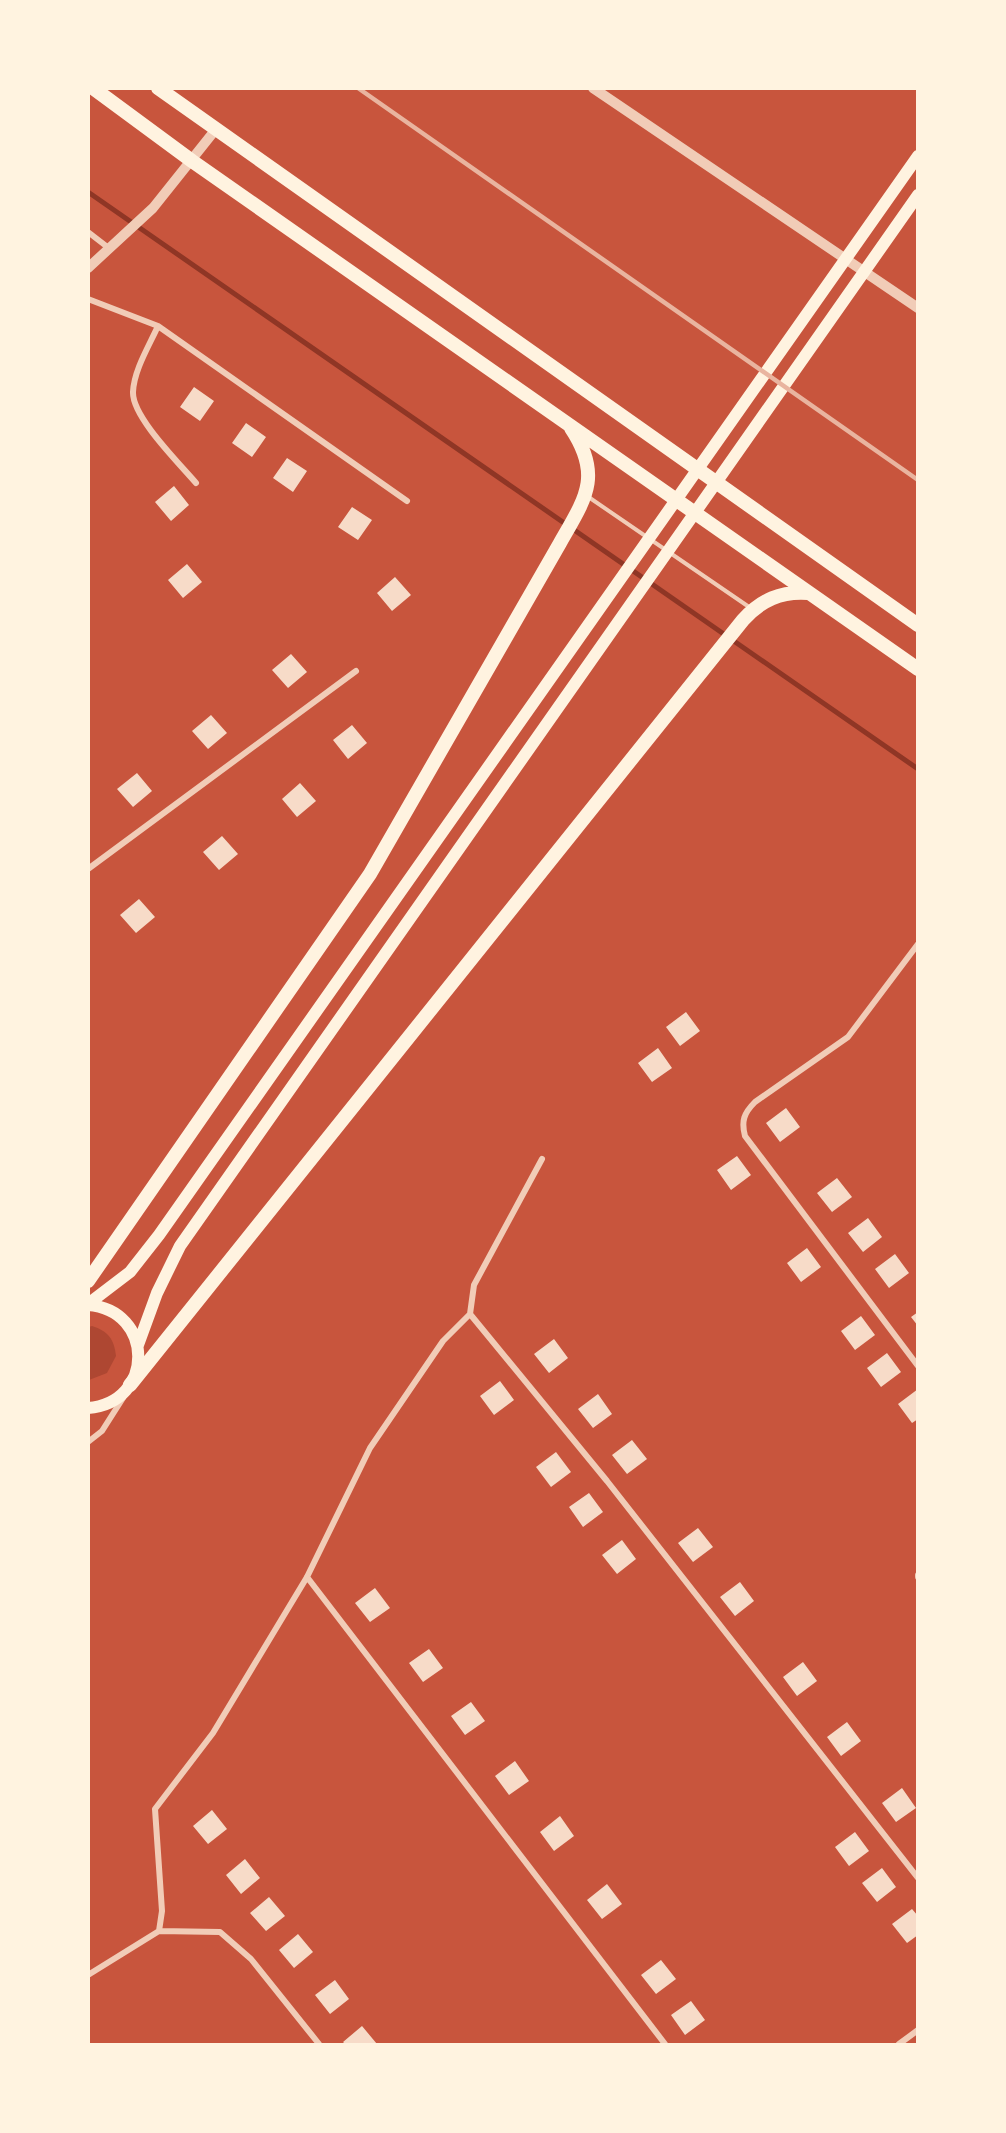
<svg xmlns="http://www.w3.org/2000/svg" width="1006" height="2133" font-family="Ubuntu,sans-serif">
	<style>
		.green { fill: #ae4732 }
		.lines { fill: none; stroke-linecap: round; stroke-linejoin: round }
		.stream { stroke: #8f3625; stroke-width: 5 }
		.building { fill: #f7dbc8 }
		.service { stroke: #f1ccb7; stroke-width: 4 }
		.minor { stroke: #f1ccb7; stroke-width: 6 }
		.tertiary { stroke: #f1ccb7; stroke-width: 10 }
		.primary { stroke: #fff3e0; stroke-width: 12 }
		.trunk { stroke: #fff3e0; stroke-width: 14 }
		.rail { stroke: #e9b49f; stroke-width: 4.5 }
	</style>
	<rect width="100%" height="100%" fill="#c8553d"/>
	<!-- green -->
	<path class="green" d="M92,1326c16,5 22,13 24,30l-9,17 -18,7v-53z"/>
	<g class="lines">
		<!-- stream -->
		<path class="stream" d="M88,192l830,577"/>
	</g>
	<!-- building -->
	<path class="building" d="M194,387l20,14 -14,20 -20,-14z
		M246,423l20,14 -14,20 -20,-14z
		M287,458l20,13 -14,21 -20,-14z
		M174,486l15,19 -18,16 -16,-19z
		M352,507l20,13 -14,20 -20,-13z
		M187,564l15,18 -19,16 -15,-18z
		M395,577l16,18 -19,16 -15,-18z
		M291,654l16,18 -19,16 -16,-18z
		M211,715l16,18 -19,16 -16,-18z
		M352,725l15,18 -19,16 -15,-19z
		M137,773l15,18 -19,16 -16,-18z
		M300,783l16,18 -19,16 -15,-18z
		M222,836l16,18 -19,16 -16,-18z
		M139,899l16,18 -19,16 -16,-18z
		M686,1012l14,19 -20,15 -14,-19z
		M658,1048l14,20 -20,14 -14,-19z
		M786,1108l14,19 -20,15 -14,-19z
		M737,1156l14,19 -20,15 -14,-20z
		M837,1178l15,19 -20,15 -15,-19z
		M868,1218l14,19 -19,15 -15,-19z
		M807,1248l14,19 -20,15 -14,-19z
		M895,1254l14,19 -20,15 -14,-19z
		M918,1312v14l-7,-9z
		M861,1316l14,19 -20,15 -14,-19z
		M554,1339l14,19 -19,15 -15,-19z
		M887,1353l14,19 -20,15 -14,-19z
		M500,1381l14,19 -20,15 -14,-19z
		M918,1389v30l-6,4 -14,-19z
		M598,1394l14,20 -19,14 -15,-19z
		M632,1440l15,19 -20,15 -15,-19z
		M556,1452l15,20 -20,15 -15,-20z
		M589,1493l14,19 -20,15 -14,-20z
		M698,1528l15,19 -20,15 -15,-19z
		M622,1540l14,19 -19,15 -15,-19z
		M740,1582l14,19 -19,15 -15,-19z
		M375,1588l15,20 -20,14 -15,-19z
		M429,1649l14,19 -20,14 -14,-19z
		M803,1662l14,19 -20,15 -14,-19z
		M471,1702l14,19 -20,14 -14,-19z
		M847,1722l14,19 -20,15 -14,-19z
		M515,1761l14,20 -20,14 -14,-19z
		M902,1788l14,20 -20,14 -14,-19z
		M212,1810l15,19 -19,15 -15,-18z
		M560,1816l14,20 -20,15 -14,-19z
		M855,1832l14,19 -20,15 -14,-19z
		M245,1859l15,19 -19,16 -15,-19z
		M882,1868l14,19 -19,15 -15,-19z
		M607,1884l15,20 -20,15 -15,-19z
		M269,1897l16,19 -19,15 -16,-18z
		M912,1909l6,7v19l-11,8 -15,-19z
		M298,1934l15,18 -19,16 -15,-18z
		M661,1960l15,19 -20,15 -15,-19z
		M335,1980l14,19 -19,15 -15,-19z
		M691,2001l14,19 -20,15 -14,-20z
		M362,2026l15,18h-32l-2,-2z"/>
	<g class="lines">
		<!-- service -->
		<path class="service" d="M587,496l165,113"/>
		<!-- minor -->
		<path class="minor" d="M88,232l22,17
			M88,299l70,27 249,175
			M158,326c-9,20 -24,44 -25,66 -1,25 47,72 63,91
			M88,869l268,-198
			M918,944l-70,93 -93,65c-11,11 -14,19 -10,34l173,230
			M470,1314l137,167 311,397
			M88,1442l14,-11 21,-33
			M918,1575v2
			M307,1577l358,467
			M159,1931l61,1 31,27 68,85
			M88,1975l71,-44 3,-20 -7,-102 58,-76 94,-156 63,-129 73,-107 27,-27 4,-29 68,-126
			M899,2044l19,-14"/>
		<!-- tertiary -->
		<path class="tertiary" d="M593,88l325,220
			M88,268l65,-60 63,-79"/>
		<!-- primary -->
		<path class="primary" d="M88,1304l42,-32 29,-37 759,-1079
			M88,1305c67,5 67,98 0,103
			M138,1345l19,-52 23,-47 738,-1051"/>
		<!-- trunk -->
		<path class="trunk" d="M93,88l99,73 726,508
			M158,88l760,537
			M88,1281l282,-407 190,-331c25,-44 43,-67 11,-115
			M130,1385l613,-765c18,-20 38,-29 65,-27"/>
		<!-- rail -->
		<path class="rail" d="M358,88l560,392"/>
	</g>
	<!-- border -->
	<rect width="1006" height="2133" fill="none" stroke="#fff3e0" stroke-width="180"/>
</svg>
